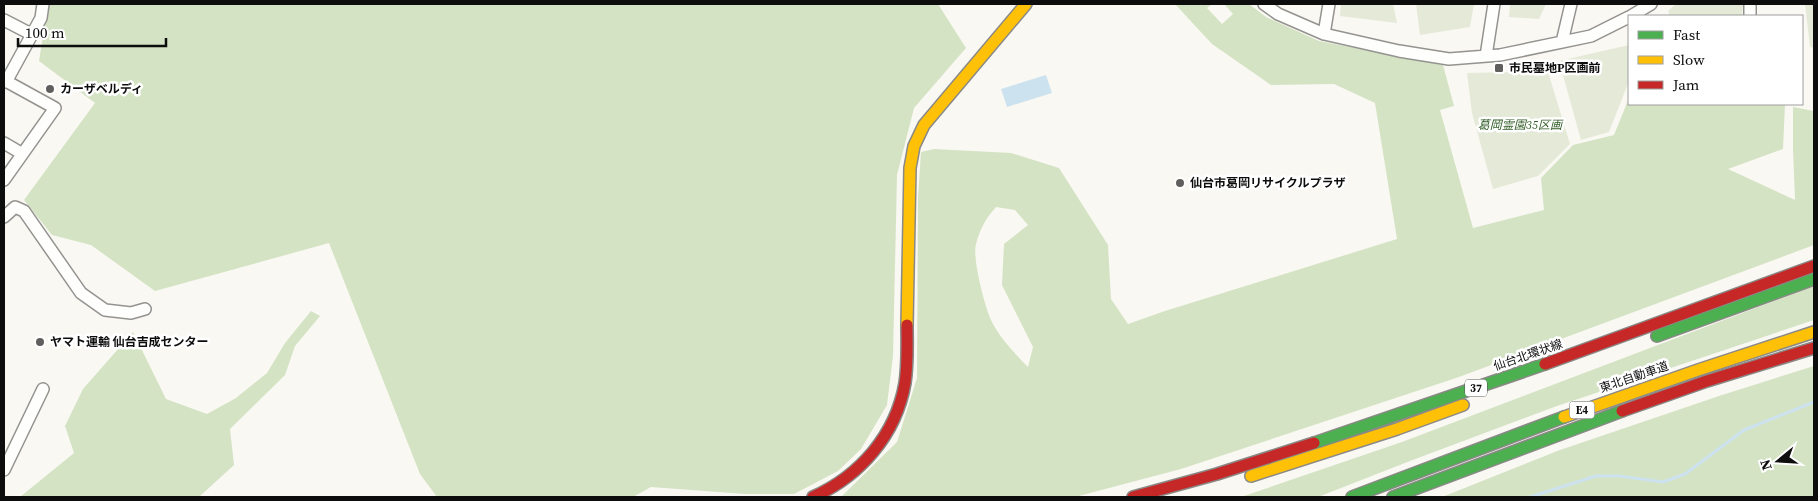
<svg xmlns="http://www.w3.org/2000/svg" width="1818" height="501" font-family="'Source Serif 4','Noto Sans JP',serif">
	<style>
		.forest { fill: #d4e3c4; fill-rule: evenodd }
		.cemetery { fill: #e5e9d8 }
		.water { fill: #cde2ef }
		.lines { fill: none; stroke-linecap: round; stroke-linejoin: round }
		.stream { stroke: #cde2ef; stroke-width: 3 }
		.street-casing { stroke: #949390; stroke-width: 14 }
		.fast-casing { stroke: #8a8987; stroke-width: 14 }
		.slow-casing { stroke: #8a8987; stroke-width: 14 }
		.jam-casing { stroke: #8a8987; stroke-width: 14 }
		.street { stroke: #fefefd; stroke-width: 11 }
		.fast { stroke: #4caf50; stroke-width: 11 }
		.slow { stroke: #ffc107; stroke-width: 11 }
		.jam { stroke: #c62828; stroke-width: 11 }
		.poi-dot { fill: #605f5d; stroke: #fff; stroke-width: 2 }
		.labels { text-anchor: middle; stroke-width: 5; stroke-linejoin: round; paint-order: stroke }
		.shield { fill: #fff; stroke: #565656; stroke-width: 1 }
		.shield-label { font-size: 11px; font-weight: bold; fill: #0d0d0d }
		.poi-label { font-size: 12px; font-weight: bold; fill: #0d0d0d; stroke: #fff; text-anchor: start }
		.park-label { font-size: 12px; font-style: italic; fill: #305c26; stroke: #fff }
		.street-label { font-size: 12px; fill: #0d0d0d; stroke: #fff }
	</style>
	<rect width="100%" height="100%" fill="#faf8f2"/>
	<!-- forest -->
	<path class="forest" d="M48,4h890l28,44 -52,60 -17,67 -4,181 -6,49 -26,44 -23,22 -44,23h-49l-94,-7 -18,10h-196l-17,-23 -91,-231 -174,48 -64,-46 -39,-10 -28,-35 71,-97 -56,-42z
		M1175,4h37l-5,4 15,16 11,-10 -9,-10h25l17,13 53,24 124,24 11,41 -14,4 33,118 71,-18 -3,-32 32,-33 41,-10 15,-37v6h156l-2,45 -55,20 67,31 -2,-50v-43l21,4v134l-355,132 -278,92 -106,28h-234l56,-55 20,-64 1,-180 3,-46 13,-3 77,4 48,15 49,77 3,54 17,25 37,-13 232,-72 -22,-136 -41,-19 -63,1 -59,-41zM996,207l19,3 13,15 -24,19 -2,41 31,62 -5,20c-11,-11 -29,-30 -36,-45 -7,-14 -20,-64 -16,-78 4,-15 10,-26 20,-37z
		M1814,286v34l-257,86 -147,55 -92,36h-77l161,-55z
		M311,311l9,5 -25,30 -10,29 -55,54 4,36 -35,32h-179l54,-44 -9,-27 18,-37 50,-57 33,67 41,15 29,-16 31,-25 18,-30z
		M1814,366v131h-372l118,-47 162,-55z"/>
	<!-- cemetery -->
	<path class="cemetery" d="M1341,4h52l4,19 -57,-7z
		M1416,4h58l-4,23 -50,8z
		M1510,4h36l-7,15 -30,-2z
		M1676,4h67l-1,12h-72l-2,-5z
		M1805,4h9v44l-4,-1z
		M1629,45v36l-20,51 -28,8 -22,-79z
		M1545,62l25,82 -32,32 -45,13 -21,-76 -5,-40 51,-1z"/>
	<!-- water -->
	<path class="water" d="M1046,75l6,18 -45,14 -6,-18z"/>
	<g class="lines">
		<!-- stream -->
		<path class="stream" d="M1530,497l66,-21h23l44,6 22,-8 59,-44 70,-28"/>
		<!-- street casing -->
		<g class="street-casing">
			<path id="street" d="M1264,4l14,10 46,20 75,17 50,8 51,-4 91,-19 38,-19
				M1631,16l20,-12
				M1750,16v-12
				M4,20l27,14
				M1324,34l5,-30
				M1562,42l9,-38
				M1486,56l8,-52
				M4,80l51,28 -51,72
				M6,82l35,-64 2,-14
				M4,143l17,10
				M4,217l11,-10 9,4 57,82 24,17 26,3 14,-4
				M4,470l39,-81"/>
		</g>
		<!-- fast casing -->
		<g class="fast-casing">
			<path id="fast" d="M1657,336l157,-57
				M1314,443l231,-79
				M1352,497l212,-80
				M1393,497l229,-86"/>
		</g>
		<!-- slow casing -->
		<g class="slow-casing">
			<path id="slow" d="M907,325l3,-157 4,-22 10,-21 102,-121
				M1564,417l134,-47 116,-38
				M1251,476l146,-47 66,-24"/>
		</g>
		<!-- jam casing -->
		<g class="jam-casing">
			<path id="jam" d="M1545,364l269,-98
				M1622,411l85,-30 107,-33
				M813,497c47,-21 83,-62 92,-114 3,-19 2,-39 2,-58
				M1133,497l84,-23 97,-31"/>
		</g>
		<!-- street -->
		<use href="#street" class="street"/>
		<!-- fast -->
		<use href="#fast" class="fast"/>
		<!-- slow -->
		<use href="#slow" class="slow"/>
		<!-- jam -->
		<use href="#jam" class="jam"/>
	</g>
	<!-- markers -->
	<g class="poi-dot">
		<rect x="1494" y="63" width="10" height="10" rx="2.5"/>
		<circle cx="50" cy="89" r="5"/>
		<circle cx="1180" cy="183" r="5"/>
		<circle cx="40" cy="342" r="5"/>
	</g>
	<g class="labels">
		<!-- shield labels -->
		<g class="shield">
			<rect x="1465" y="379.5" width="22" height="17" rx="4"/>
			<rect x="1569.5" y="401.5" width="25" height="17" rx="4"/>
		</g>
		<g class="shield-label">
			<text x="1476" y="392">37</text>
			<text x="1582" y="414">E4</text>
		</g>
		<!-- poi labels -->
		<g class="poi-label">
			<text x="1509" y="72">市民墓地P区画前</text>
			<text x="60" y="93">カーザベルディ</text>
			<text x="1190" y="187">仙台市葛岡リサイクルプラザ</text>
			<text x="50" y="346">ヤマト運輸 仙台吉成センター</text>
		</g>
		<!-- park labels -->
		<g class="park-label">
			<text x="1520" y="129">葛岡霊園35区画</text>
		</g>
		<!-- street labels -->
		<g class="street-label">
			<text transform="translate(1528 355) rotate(-19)" y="4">仙台北環状線</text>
			<text transform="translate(1634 377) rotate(-19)" y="4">東北自動車道</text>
		</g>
	</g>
	<!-- border -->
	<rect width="1818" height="501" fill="none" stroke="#0d0d0d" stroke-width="10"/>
	<!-- legend -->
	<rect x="1628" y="15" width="175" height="90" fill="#ffffff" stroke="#9e9e9e"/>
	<rect x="1638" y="31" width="25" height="8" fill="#4caf50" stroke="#9e9e9e"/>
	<text x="1673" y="40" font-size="15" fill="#0d0d0d">Fast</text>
	<rect x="1638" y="56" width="25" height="8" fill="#ffc107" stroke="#9e9e9e"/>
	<text x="1673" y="65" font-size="15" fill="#0d0d0d">Slow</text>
	<rect x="1638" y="81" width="25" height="8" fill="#c62828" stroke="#9e9e9e"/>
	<text x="1673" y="90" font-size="15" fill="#0d0d0d">Jam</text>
	<!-- north arrow -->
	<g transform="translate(1778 461) rotate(252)" stroke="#ffffff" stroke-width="4" paint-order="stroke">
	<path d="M0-4L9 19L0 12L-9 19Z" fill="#0d0d0d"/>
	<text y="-8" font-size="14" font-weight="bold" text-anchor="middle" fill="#0d0d0d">N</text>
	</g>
	<!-- scale -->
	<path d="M18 38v8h148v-8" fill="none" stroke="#0d0d0d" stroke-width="2.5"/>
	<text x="25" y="38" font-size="15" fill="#0d0d0d" stroke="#ffffff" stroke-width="4" paint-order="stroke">100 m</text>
</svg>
